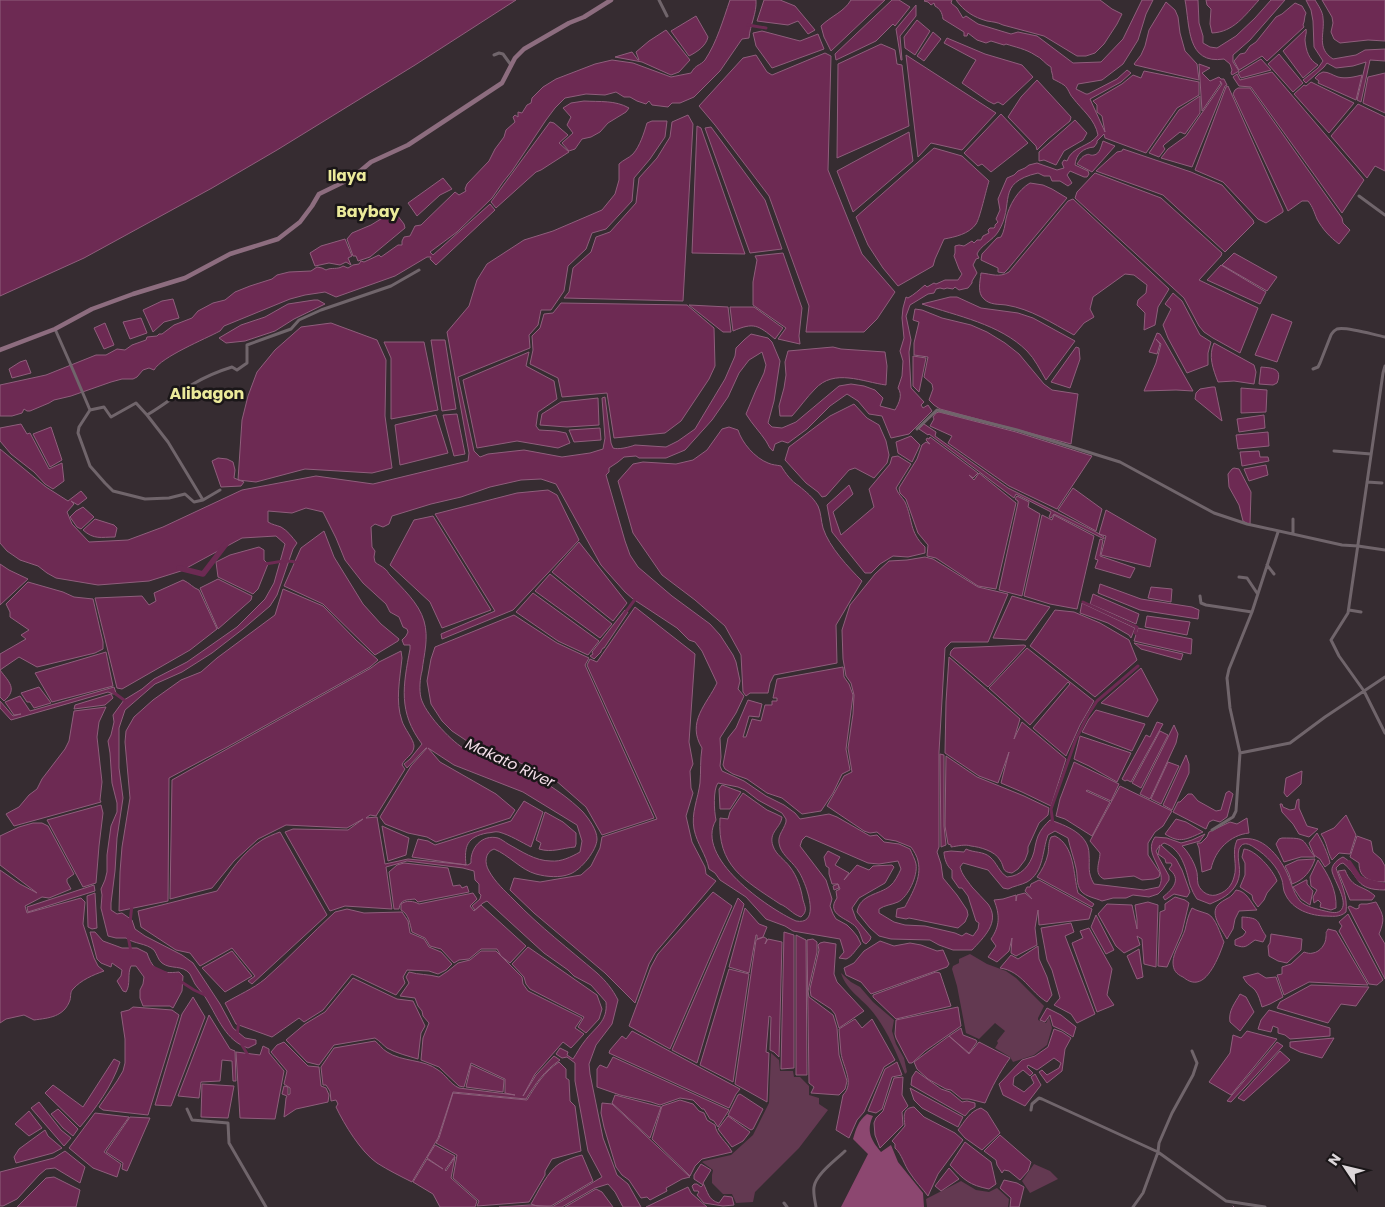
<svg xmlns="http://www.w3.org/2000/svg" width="1385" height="1207" font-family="Poppins,sans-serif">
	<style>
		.green { fill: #633951 }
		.forest { fill: #8c4770 }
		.water { fill: #6d2a53; stroke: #8f5e7c; fill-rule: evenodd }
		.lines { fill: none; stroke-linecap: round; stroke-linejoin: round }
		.stream { stroke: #8f5e7c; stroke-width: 1 }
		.canal { stroke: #6d2a53; stroke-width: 3 }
		.river { stroke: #6d2a53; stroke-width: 5.5 }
		.street { stroke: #70656b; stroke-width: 3 }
		.secondary { stroke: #8d6d7f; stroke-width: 4.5 }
		.labels { text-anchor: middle; stroke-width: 5; stroke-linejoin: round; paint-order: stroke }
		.neighbourhood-label { font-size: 15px; font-weight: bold; fill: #ebea9a; stroke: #1a1618 }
		.water-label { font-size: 15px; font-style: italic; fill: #f3dde8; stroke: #1a1618 }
		.quarter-label { font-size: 16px; font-weight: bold; fill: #ebea9a; stroke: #1a1618 }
	</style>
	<rect width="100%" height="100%" fill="#362c31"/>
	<!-- green -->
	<path class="green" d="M970,954l17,10 19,7 10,7 28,28 -6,12v2l8,3 3,-6 3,11 -5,17 -13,10 -21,7 -3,-5 -15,-9 3,-5 -1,-2 8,-10 -10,-8 -16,16 -13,-6 -9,-47 -5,-17 1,-3 6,-3v-4z
		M841,973l10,9 9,5 13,15 21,18 -2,11 4,13 8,14 3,14 -2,2c-8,-20 -17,-42 -30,-59 -10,-15 -28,-23 -34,-42z
		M771,1053l8,7 1,11h13l1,6h6l9,9v9l10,3v6l9,6 -29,38 -44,44 -2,10 -17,1 -4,-9h-9l-11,-11v-8l1,-5 -11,-8 2,-1 27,-6 22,-20 16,-32z
		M1034,1164l16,7 8,8 -28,14 -8,-12z
		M961,1181l15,9 13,2 8,-4 12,11 -1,8h-81l-1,-8z"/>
	<!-- forest -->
	<path class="forest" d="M867,1114l6,2c-7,15 -2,24 8,36l10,-7 7,17 25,31 1,14h-83l27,-53 -15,-15c3,-10 5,-18 14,-25z"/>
	<!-- water -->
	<path class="water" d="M0,0h516l-101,65 -138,85 -65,38 -128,70 -84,38z
		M730,0h26c1,13 -6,25 -7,38l-7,1 -22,32 -26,26 -14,6h-8l-4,4 -16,-2 -3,-4 -3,3 -9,-3 -7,-4h-6l-8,-5 -11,3 -19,-1 -21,4 -10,10 -9,12 -34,51 -9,11 -11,16 -35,34 -27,20 3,3 57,-51 5,6 -59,55 -6,-6 1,-2h-4l-32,19 -59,21 -11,-5 -20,3 -15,4 -66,27 -4,5c-15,8 -59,26 -66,39l-5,-2 -6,2 -6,7 -4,2h-11l-11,3 -40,14 -17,4 -5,3 -19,8h-3l-3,-2 -2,4 -10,3h-12v-31l46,-10 50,-20h10l11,-6 8,1 7,-5 14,-5 1,-3 10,-1 2,-2h3l12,-9 18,-7 6,-7 15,-8 12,-3 10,-8 15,-6 22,-7 5,-4 12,-3 22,-1 6,-4 5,1 4,2c5,-3 12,0 17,-4l5,2 5,-3 6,-1 2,-3 3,1 15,-7 2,2 17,-12h4v-4l2,-4 6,-1 5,-10 6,-1 34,-33 4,3 7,-4 -1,-2 2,-5 22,-23 6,-12 9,-12 2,-7 9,-8 -2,-5 2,-2 3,2v-5l4,1 5,-8 4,-2 1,-5 11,-11 13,-8 39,-15 17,-4 21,3 38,14 20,-4c5,-9 9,-7 14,-13 12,-18 18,-40 25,-60z
		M764,0h16l15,6 20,24 -7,4 -10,-13 -10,4 -31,-4z
		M851,0h34l-54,51 -7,-14 -3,-11c10,-10 23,-14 30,-26z
		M892,0h7l11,7 -15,19 -2,-2 -17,17 -40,19 -1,-6z
		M925,0h27l-1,3 6,5 6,10 3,-2 12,8 23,7 10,3 7,-2 19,4 36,27 28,-1 22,-23 19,-39h11l-7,14 -8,26 -15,24 -21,16 -24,4 -2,5 10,5h2l29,-15 10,-9 4,3 -10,9 -31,17 15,33 -3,-16 -5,-4v-7l-4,-4 29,-17 11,-9 8,3 3,-7 55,11v13l-22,13 -31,45 -41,-15 -1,-4 -7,7v2l-3,4c-11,1 -18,7 -19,18l13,6 1,3 -2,3h-3l-14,-6 -3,4 5,8 -4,3 -8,-5h-8l-2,-5h-6l-6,-3c-44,10 -22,31 -40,59 -5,8 -18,14 -21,22l2,4 -3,1 -3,6 4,8 -5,8v2l-4,5 -9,2 -4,-3 -2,2 -6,-1 -3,1 -4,-1 -4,1 -2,4 -6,1 -18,11 -4,11 5,24 -2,12 2,36 13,14 -3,3 2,3 5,-3 4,6 -23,23 -18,4 -9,-22 -13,-2 -11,-13 -11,-7 -17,12 -23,23 -19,14 -6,-2 -7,3 -2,7c-4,-3 -4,-5 -7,-10 -6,-9 -14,-17 -20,-27l10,-24 8,-17 2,-8 -4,-13 -13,8 -10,13 -11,24 -16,23 -27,30 -19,8h-27l-3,-2 -12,1 -6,5 -9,6v4l-3,3 19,66 5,14 8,12 34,29 38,28 10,11 13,20 3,7 4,19 -2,8 6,7 -8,17 -16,25 1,19 -1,9 2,5 22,10 22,15 18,9 11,8 5,6 29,-5 8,3 33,19 7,-1 7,7 15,2 11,5c2,5 5,10 6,15 2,12 -8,33 -18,38 -7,3 -13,3 -19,7v4l15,9 11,3 20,1 30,7 7,3 4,-3 7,3 5,-7 1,-6 -3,-2 -8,-25 -6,-8h-3l-7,-10v-8c-5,-3 -8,-12 -8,-18l7,-1 13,1 2,-3c8,4 17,2 24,8 7,6 9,15 17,20 14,-1 23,-11 27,-25 1,-5 2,-11 4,-16 3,-7 7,-11 12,-16 15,5 39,14 39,34 1,13 -2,18 5,30l50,6 15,-3c10,-18 -17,-32 -4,-50l12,1 14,5 11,-3 13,-6 -5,7 -18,5c5,4 12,16 14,23 2,5 1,10 2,15 3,9 13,14 21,10 8,-3 13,-9 15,-17 4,-12 -3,-24 3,-37 22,-7 39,12 48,29 6,11 7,22 15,32 6,6 17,8 25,10 5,1 11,3 15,0 10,-8 -6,-30 -8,-40 -1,-6 6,-12 11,-14 14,8 8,16 17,23 4,4 20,5 25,5v5c-31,0 -24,-13 -42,-27l-3,1 -4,4c5,15 12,29 10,44 -7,6 -14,4 -22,4 -17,-1 -34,-8 -40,-25 -1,-4 -1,-8 -2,-11 -4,-13 -16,-25 -27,-32 -3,-2 -7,-5 -11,-4 -2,0 -4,3 -5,5 -3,11 4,21 -2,34 -6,12 -16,16 -27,21l-13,-5c-3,-4 -5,-9 -7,-14 -4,-16 -8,-36 -26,-42l-3,2 15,14 6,11 8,22 -3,5 -13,-3 -9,6 -2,-3c10,-8 19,-18 6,-28l3,-4 -1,-2h-5l-1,-4 -7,-5 2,-9 -4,6 3,7 10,18v4l-7,10 -4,4 -9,3 -16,-2 -7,3h-13l-11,3c-6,-3 -16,-4 -21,-10 -5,-7 -3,-15 -5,-23 -2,-10 -6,-20 -8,-30l-13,-7 -7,4c-6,16 -4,37 -21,47 -6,3 -13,4 -19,7l-5,-1 -15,-18 -25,-7 -3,4c2,8 7,13 12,20 5,6 11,11 16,17 13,18 -5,34 -16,46h-19l-14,-5 -9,-5 -39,-1 -12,-3 -9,-8 -13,-16c3,-18 22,-17 33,-26 5,-4 8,-11 11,-17l-3,-8 -19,3 -11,-1 -62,-27 -4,4 -2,6 26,34 6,19 -2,7 3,8 3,5 11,6 5,5 5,6 4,8c-5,5 -9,13 -15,15l-7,-1 5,-6 -4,-13 -47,-8 -8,-5 -19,-7 -20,-22 -26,-17 -5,-7 -6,-4c-3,-15 -12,-25 -15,-40 -3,-16 4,-30 6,-46 1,-12 0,-23 2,-35 -16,-26 5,-44 15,-65l-15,-32 -7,-9 -6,-2 -12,-12 -44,-29 -8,-7 -24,-27 -45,-81 -15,-5 -20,1 -31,7 -29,10 -30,7 -39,12 -3,8 -6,3 -8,-3 -4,3 1,20 3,4 -1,6 1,5c3,3 7,4 10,7 2,1 3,4 5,6 12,13 29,28 34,46 5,17 0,33 -2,50 -2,7 -3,19 -1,27 4,15 28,41 42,50 17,7 35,15 52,23 7,3 15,4 22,7 16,9 33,21 46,34 6,7 14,18 14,27 0,11 -16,31 -27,35 -10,4 -23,3 -34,0 -15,-4 -27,-19 -42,-25 -9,3 -10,14 -5,22 6,11 16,20 25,29 26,27 55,49 83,73 9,8 16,17 21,27l-6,24 -16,21 -7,19 1,10 13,64 14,37 11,9 13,23h-18l-8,-15 -7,-8 -13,4 -33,19h-63l31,-2 22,2 50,-30 -14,-26 -13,-70v-18l-8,-6 -5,1 -6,-4 4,-6 8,4 -1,3 6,4c4,-6 7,-12 11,-17 11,-15 24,-20 22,-40l-15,-17 -17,-9 -6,-6 -24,-17 -57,-52 -4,2 -8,7 -3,-4 8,-7 1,-4 -2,-2v-9l-4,-4 -1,-9 -11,-3 -56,-7 -21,6 6,42 -47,-3 -15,5 -45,-79 8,-3 55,1 15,-11 -16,9 -61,-3 -28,14 -24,22 -22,27 -42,11 2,-119 199,-112 8,-6 22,-11 1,7c-2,21 -7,43 0,63 2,7 12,19 12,25 0,9 -10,12 -12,19l3,4 -29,47 -6,-1 -4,3 11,-1 8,47 23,-5 60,6 3,-2c-1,-15 11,-29 27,-25 3,1 7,4 10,6 13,7 27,17 43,17 10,1 20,-4 29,-9l2,-11 -5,-16 -54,-33 -69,-27 -26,-17 12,14 56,32 19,16 -5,8 -74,24 -9,-5 -19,-4 -23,-9 -5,-7 31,-51 16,-18h-1l-19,20 -3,-4 6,-5 12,-15c-24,-32 -19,-58 -12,-95v-4h-6l-2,-5 4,-4 2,-4 -1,-3 -4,-2 -4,-10 -9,-5 -4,-8 -23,-21 -18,-23 -9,-22 -13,-26 -17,-4 -14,5 -24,-2v11c5,3 8,3 13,5 7,4 11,10 16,16l-4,6 -16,46 -7,11 -27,23 -31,24 -30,19 -27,12 -30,26 -6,18v40l4,30 -6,40 -2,33 -4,32v7l6,4 5,-1 10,7 3,9 10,7 37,19 11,8 27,41 13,24 12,10 11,2v4l-8,4c-22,-7 -30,-30 -41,-48 -3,-6 -8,-10 -12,-16 -2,-3 -3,-7 -5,-10 -8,-10 -19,-4 -28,-11 -4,-3 -5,-9 -8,-13 -8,-7 -20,-6 -28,-12h-10l-8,-2 -7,-28 1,-13 -1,-6 4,-9 2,-8v-17l4,-29 6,-14v-9l-5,-20 -2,-30 -2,-12 3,-6 3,-13 -1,-7 11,-15 18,-11 12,-10 33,-17 50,-35 28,-28 9,-16 11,-39 -9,-8 -34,2 -61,33 -32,10 -51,4 -42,-7 -9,-5 -9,-7 -18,-6 -13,-9 -7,-8v-94l46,38 22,14 13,-10 6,7 -9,7 -7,-4 3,3 -7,8 5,12 17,18 39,-2 35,-13 79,-37 74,-14 57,8 95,-23 1,-8 -22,-121 22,-26 8,-26 10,-16 37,-24 29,-9 49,-21 13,-16 4,-14v-16c4,-4 10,-6 14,-10 7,-8 11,-21 14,-31l5,-2h15l-2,16 -15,22 -16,19 -2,23 -26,28 -14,4 -6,16 -18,17 -4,25 -13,19h-10l-3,15 -9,10 1,13 -72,29 16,74 6,6 8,-3 36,-4 38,7 28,-4 13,-4 2,-11 -3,-40 3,-1 6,46 2,5c5,2 17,-1 22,-3l31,2 12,-6 17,-12 30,-50 10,-23 1,-8 8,-8 7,-6 17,4 4,4 8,19 -6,40 -6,22 4,4 10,1 14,-6 43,-36 12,-2 13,2 11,4 8,8 -3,8 15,4c4,-7 8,-15 3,-22l4,-12 1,-15 -3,-10 4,-13 -2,-20 1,-10 3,-11 2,1c7,-4 11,-8 17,-13l2,2 7,-4 2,1 9,-4h13l4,-6 -3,-5 -5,-13 1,-3v-7l4,-1 5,1 8,-5 2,2 3,-3h4l2,-4 6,-3 -1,-3 2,-2h4l1,-1v-2l3,-3 -2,-3 4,-9 -2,-11 9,-21 7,-3 4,-4 7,-3 4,-3 8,-2 20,7 7,-2 -2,-5 2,-3 3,1c5,-15 23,-14 31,-26 -3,-16 -16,-25 -25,-37 -4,-4 -4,-9 -9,-13 -3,-2 -7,-4 -11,-6 0,-5 -2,-7 -2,-12 -6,-3 -9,-9 -16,-12 -9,-6 -20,-8 -29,-11l-2,1 -13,-4 -5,2 -9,-3 -9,-7 -1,3h-3v-4l-21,-13c-1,-7 -3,-10 -8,-13l-1,-3 -3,2 -3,-3 -4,-1zM718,783l20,4 7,3 13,10 24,13 4,6v3c-3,10 -10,14 -6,25 3,9 14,16 19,25 7,11 23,54 -3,49 -29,-13 -102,-64 -80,-101 -2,-9 -3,-31 2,-37z
		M956,0h144l12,9 10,5 -5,10 -13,20 -9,9 -9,3h-9l-33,-20 -41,-11c-6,-3 -10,-3 -16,-4 -14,-4 -23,-10 -31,-21z
		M1185,0h13l1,23 4,13v7l7,4 7,1 19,-12 19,-18 16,-18h14l-35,40 -17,15v7l6,9 -7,4 -1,-2 1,-3 -2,-6 -6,-5c-38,6 -34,-34 -39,-59z
		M1206,0h53c-14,15 -25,32 -47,33l-2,-9 1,-15 -4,-4z
		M1306,0h9c3,5 8,12 8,18 2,16 -7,30 10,41l23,-4 9,-5 20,-1v12l-15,-1 -9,42 -4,-2 9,-38 -13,4 -17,2 -9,-5 -3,4 -18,16 -3,-3 15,-12 5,-7 -9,-14 -1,-26 -2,-11z
		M1322,0h63v41l-17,-1 -28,3 -6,-4 -3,-7 2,-9 -1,-6z
		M1166,2l9,8 3,7 2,16 5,18 12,13 2,16 -64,-15 -1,-1 7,-9 4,-9 4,-16z
		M1295,3l7,3 4,7c-2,4 -1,8 -3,12l1,2 -37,34 -5,-5 -23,14 -5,-9 6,-7 5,-1 5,-7 6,-4 20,-25 6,-3z
		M916,5v11l-16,20 2,24h-1l-5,-31z
		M696,16l12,21c-2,9 -11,15 -19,19l-18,-25z
		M917,20l13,11 -15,24 -10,-7 -1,-11z
		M1306,29c1,4 -1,7 -1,11 1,11 4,20 13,25l-15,13 -20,-27z
		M666,30l24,30 -11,12 -8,3 -29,-13 -27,-5 17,-5 6,8h1l-3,-8 13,-11z
		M762,31l38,10 18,-7 6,15 -52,19 -16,-22 -3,-13z
		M933,32l8,7 -17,22 -7,-5z
		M947,38l38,16 37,11 11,12 -30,28 -5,-3 -4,2 -6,-3 -26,-18 14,-23 -32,-17z
		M881,44l14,6 2,14 5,1 7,61 -72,32 1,-94z
		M825,53l6,3 -3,114 34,84 33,38 -18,27 -13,13h-58l3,-26 -40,-110 -54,-71 -16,-19 44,-48 13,-3 11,17 5,3z
		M1279,54l24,29 -10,9 -25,-28z
		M906,55l90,58 -34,37 -31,-7 -13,14z
		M1261,59l10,11 -30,8 -3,-5z
		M1199,64l11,4 -8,5 8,8 9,-4 2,2h3l3,6 -2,1 -33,81 -31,-9 7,-9 18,-13 36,-52 -2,-3 1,2 -19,28z
		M1272,72l92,108 -22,33 -91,-126 -12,-1 -6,-9 4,-3 3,6z
		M1323,72c6,0 9,3 15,5 8,2 16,0 24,-2l-6,25 -38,-17 1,-2 -4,-3 4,-4z
		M1385,73v40l-22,-10 5,-26z
		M1037,80l34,37 -1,4 -22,18 -11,11 -1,-4 -28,-29 13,-20z
		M1311,82l43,21 -25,30 -35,-39 10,-9 2,1z
		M1228,86l55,124v2l-17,11 -8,-4 -35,-37 -28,-12 31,-83z
		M1238,88h12l92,130 1,5 7,7 -11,14c-9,-7 -16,-14 -22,-25 -3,-7 -4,-12 -9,-18h-6l-14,10 -55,-117 2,-4z
		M1200,96v17l-15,21 -5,-2 -15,12 -2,2 2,3 -6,8 -10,-4 30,-43z
		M584,101c16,1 31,-1 45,7l-3,4 -18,11 -8,9 -9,5 -9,2 -7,10 -6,2 -7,-8 11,-10 -6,-8 4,-8 -8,-9 8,-5z
		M1358,104l27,13v54l-10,-5 -8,12 -36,-42z
		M1001,114l27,29 -37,29 -9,-8 -4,2 -14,-13z
		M688,115l5,9 -10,177 -119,-3 5,-6 4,-24 18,-16 5,-15 14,-5 26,-29 3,-25 18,-20 13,-21 2,-15z
		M1075,120l12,13 -4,7 -19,11 -8,14 -12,-5 -5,1v-9z
		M550,122l4,1 14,12 -9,8 10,9 -28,18 -5,2 -40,36 -5,-6z
		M697,126l4,2 44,126 -53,-1z
		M711,127l54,73 17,49 -32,4 -45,-125z
		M909,132l4,29 -60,51 -16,-41z
		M1103,141l12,5 -23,26 -15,-8c2,-3 5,-8 9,-9 4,-2 3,1 8,0 6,-1 7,-9 9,-14z
		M934,148l28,8 27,25c-3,9 -9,37 -13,43 -7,10 -21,13 -32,15l-9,20 -2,7 -35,20 -15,-18 -15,-23 -12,-28z
		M1123,149l68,23 31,13 31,35 1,3 -29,29 -62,-57 -67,-24 21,-19 5,-1z
		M1095,173l66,25 61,55 -1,3 -22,24 59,28 -18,45 -27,-15 -9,-6 -5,-6 -15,-28 -109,-100 2,-6z
		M443,178l9,11 -12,6 -23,21 -9,-13z
		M1030,183l13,2 9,4 15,9 -60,72 -3,3 -6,-1v-4l-17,-8 1,-6 15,-16 4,-1c3,-5 4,-12 5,-18 3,-14 12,-29 24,-36z
		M1073,199l96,90 -11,18 -3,18 -11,5 1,-17 -8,-8 1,-5 8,-7 1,-8 -13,-10 -9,-1 -32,23 -3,12 4,8 -10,6 -10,12c-22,-12 -43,-26 -68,-30 -8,-1 -16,0 -22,-6 -7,-6 -4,-17 -3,-26 11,1 18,5 28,-1l59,-71z
		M394,211l10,13 1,4 -35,29 -12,4 -2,-5h-3l-6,-17 5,-6 19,-8z
		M345,239l7,17 -4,2 3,7 -5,-3 -6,3 -11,-2 -14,3 -5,-13 11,-7z
		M783,253l19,55 -3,28 1,8 -22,-5 8,-11 -33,-23v-23l4,-22 -2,-4z
		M1234,253l43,24 -10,14 -45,-26z
		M1221,265l45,27 -6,12 -53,-24z
		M1173,293l9,8 18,34 11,7 -3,11v12l-21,8 -19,-35 -5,-13 8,-16 -6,-5z
		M950,297h7l24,11 37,5 15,5 42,23 -29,39c-6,-10 -11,-21 -19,-29 -27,-27 -70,-35 -105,-47z
		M173,299l6,19 -15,4 -11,10 -10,-22 19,-9z
		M314,300h4l7,4 -31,15 -19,12 -30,10 -19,2 -7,-5 22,-13 24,-8 23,-13z
		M561,303l126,2 27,23 1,38 -6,13 -28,42 -16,12 -51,5 -7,-45 -45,4 -4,-19 -28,-14 3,-14 -1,-14 8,-8 4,-14 9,-1z
		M689,305l39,2 3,25h-8z
		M730,307h24l29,21 -8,11c-17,-14 -21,-17 -42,-8z
		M915,309l7,1 20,8 29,7 16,7 18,11 14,11 25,30 8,6 26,4 -7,50 -131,-35 -6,-4 -5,-5 4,-11 -1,-5 -8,-7 4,-20 -14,-2v-12l5,-21 -6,-2z
		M1272,314l20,8 -15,40 -22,-7z
		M141,318l6,15 -17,6 -7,-17z
		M105,323l9,22 -10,4 -10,-21z
		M331,323l46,17 9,20 -1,56 7,52 -20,5 -67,-4 -49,13 -18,-2 4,-60 6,-24 9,-24 18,-22 26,-23z
		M1157,333l3,1 4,6 29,51 -17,-1 -32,1 12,-28 5,-19 -5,-5 4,5 -3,10 -8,-2z
		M431,340h14l11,69 -14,2z
		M384,342h40l14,68 -47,9v-61z
		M1214,343l40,22 2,7 -2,12 -20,-3 -16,1c-5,-13 -10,-26 -4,-39z
		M833,347l8,2 44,3 2,14 -1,19c-23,-3 -52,-17 -71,4 -8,8 -15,18 -23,27h-12l-1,-10 5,-18 2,-13 -1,-13 3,-11z
		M1076,347l3,1 1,11 -10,29 -19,-6z
		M529,352l-3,14 28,15 3,18 -19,13 -2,14 3,4 17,1 10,2 4,10 -12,5 -41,-7 -40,7 -14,-68z
		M913,356l13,2 -7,34 -6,-6z
		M26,360l5,13 -19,5 -3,-9 11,-7z
		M1261,367c11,1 22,1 16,16l-4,2 -14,-1z
		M1212,387h3l7,34 -27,-22 1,-6 4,-4z
		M1241,388l26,2 -1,22 -25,1z
		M598,398l1,27 -32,2 -27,-2 2,-11 19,-12z
		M854,404l13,14 12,7 7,16 3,14 -2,8 -13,15 -19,-10 -6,2 -23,26 -4,1 -4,-5 -12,-9 -21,-23 4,-13 41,-31z
		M939,412l77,20 76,24 -35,53 -48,-23 -61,-43 4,-7 -22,-10 4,-7 -1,-2 3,-4z
		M457,414l8,40 -11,2 -11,-41z
		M436,415l12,38 -48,12 -5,-40z
		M1264,415l1,13 -26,4 -2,-13z
		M21,424l6,10 3,-1 19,36 13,-6 2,18 -11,8 -8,-5 -11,-12 -23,-18 -11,-13v-13z
		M924,424l12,8 -1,4 73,52 88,44 8,5v2l-50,-25 -3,4 -2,-1 2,-5 -35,-18 -2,4 -85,-64 -1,1 -9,-6z
		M51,427l11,33 -12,7 -17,-33z
		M729,427l9,3c4,13 17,28 30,33 4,2 9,2 13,3 5,8 10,15 18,20 7,6 14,11 19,20 3,6 3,15 5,22 6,19 26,40 39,53l-26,44 1,38 -63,12 -4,8 -2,10h-18l-4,3 -3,-4 -2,-37 -16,-29 -30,-26 -33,-25 -29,-42 -15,-52 15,-17 10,-2 33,2 17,-4 14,-10 15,-21z
		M600,428l1,12 -27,2 -5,-12z
		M1268,432l1,14 -31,3 -2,-14z
		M911,436l9,9 -8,17 -14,-9 -2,-11z
		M930,437l48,36 -5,5 -4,-3 5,5 5,-7 37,30 -20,86 -18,-3 -42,-28 -9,-2 1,-11 -10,-12 -12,-34 -6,-6 -1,-5 18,-29 5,-14 4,-3 4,2 -4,-4 1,-2 2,1z
		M1259,451l1,6h8l1,4 -27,5 -2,-14z
		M898,456l13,8 -15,24c2,6 6,9 9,14 8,18 4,30 20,45v6l-17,4 -15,-1 -13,8 -9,9h-6l-33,-41 -5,-27 22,-20 4,9 -20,18 8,23 33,-28 -5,-18 21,-25 2,-7z
		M218,458l9,1 6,3 2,8 -1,8 10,4 -3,4 -20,1 -9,-26z
		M1266,465l2,10 -19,6 -5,-12z
		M1234,468l5,1 12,23 -1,33 -7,-4 -4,-16 -10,-18 -1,-13 4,-5z
		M1073,488l29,21 -6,22 -38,-21z
		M548,490l9,5 22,45 -66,70 -71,29 -1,-5 54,-23 -60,-97 82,-21z
		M1017,496l12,6 -1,5 12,7 -18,82 -23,-6 19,-87v-2l-3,-2z
		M83,507l11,10 -13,12 -4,-2 -7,-10 6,-6z
		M1106,510l50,29 -6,28 -49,-12 5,-19 -7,-2z
		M1042,515l10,5 2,-5 40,21 -17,73 -27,-5 -26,-8z
		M433,516l58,94 -49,18 -12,-26 -40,-37 24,-45z
		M95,519l19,6 3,3 -2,9c-14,0 -21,3 -32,-7z
		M324,531l10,26 29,47 18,20 18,15 -1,2 -23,14 -52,-51 -39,-18 17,-38z
		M1100,539l3,1 -3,16 35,12 -5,10 -35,-10 3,-8 -3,-1z
		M579,542l48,61 -14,18 -61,-49z
		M259,547l5,3v10l4,4 -10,25 -5,5 -35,-17 -2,-15 14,-7z
		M925,557l8,2 45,28 30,7 -20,48h-37l-6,6 -6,104v95l-2,5 4,12 2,14 14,17 10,15 1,5 -3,7 -7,6 -49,-10 -3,1 -10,-2 1,-8 8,-2c7,-14 17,-29 13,-46 -1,-5 -4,-10 -7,-14l-15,-6 -11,-2 -8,-7 -7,1 -6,-2 -37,-25 17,-30 8,-4 -4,-24 5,-34 1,-19 -3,-12 -5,-7 -3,-17 -1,-29 8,-25 25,-31 14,-13 18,-1z
		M0,564l9,6 19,9 -28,26z
		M550,574l62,50 -12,14 -65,-47z
		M218,579l34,17 -1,4 -33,29 -18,-41z
		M183,580c7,3 10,8 16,10l18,39 -27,21 -68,39 -5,-1 -22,-90 47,-2 7,9 7,-4 -2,-8z
		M28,582l35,10 11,5 19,2 10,43v7l-8,4 -58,14 -18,-10 -19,13c9,12 18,19 4,31l-4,-4v-43l26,-15 -5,-4 8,-5 -19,-13v-5l-4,-8z
		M1100,584l41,15 51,8 7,3 -1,9 -58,-9 -42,-17z
		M1151,587l21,2 -1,13 -23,-4z
		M283,589l40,17 33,34 22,20 -8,7 -141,79 -60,32 -1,123 -49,10 1,-39 2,-25 8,-49 -5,-56 1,-11 8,-14 19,-17 28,-20 20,-8 16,-14 58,-43z
		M533,593l66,48 -11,14 -30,-14 -42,-29z
		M1093,594l46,20 -3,10 -46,-20z
		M1012,596l38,11 -24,33 -33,-2z
		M1082,603l53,25 -4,10 -2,-3 -21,-12 -28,-10z
		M635,607l60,47 -6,88 4,22 -3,7 1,17 2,5 -7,23 6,26 13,25 1,7 10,7 -61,72 -6,11 -14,39 -30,-30 -71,-60 -24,-23 4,-12 26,4 41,-7 10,-9 9,-18 2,-11 55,-18 -70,-154 3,-6 7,3z
		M625,610l3,2 -24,36h-1l-2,3v1l-7,7 -4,-3 3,-2 -1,-2z
		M1055,610l19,2 26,11 29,17 8,20 -42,37 -65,-51z
		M514,615l43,28 32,15 -4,7 69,153 -52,17 -16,-28 -32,-28 -38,-18 -16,-5 -27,-11 -21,-14 -10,-10 -11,-17 -4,-23 4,-22 4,-12z
		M1147,616l43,6 -3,13 -42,-8z
		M1138,628l54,11 -1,15 -57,-13z
		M1134,643l49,11 -2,6 -40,-11z
		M1024,645l2,1 -38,41 -38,-32 1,-4 3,-3z
		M1027,648l67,53 -14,24 -14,31 -33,-28 37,-44 -2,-2 -38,43 -41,-37z
		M106,652l7,34 -61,16 -17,-29z
		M949,657l71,62 -6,20 8,-17 44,37 -15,47 -29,-14 -21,-9 8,-31 -11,31 -19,-7 -34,-23 1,-51z
		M843,667l1,10 5,7 4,11 -7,54 4,21 -8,4 -9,19 -12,18 -19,3 -20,-16 -15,-5 -20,-14 -14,-5 -8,-5 -2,-4 5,-27 8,-10 12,-28 14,4 -3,13 -10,-1 -6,21h3l6,-18 9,2 4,-16h7v-4h5v-3h-4l4,-19z
		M1141,668l17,32 -10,17 -47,-14z
		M39,687l12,16 -17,5 -4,-6h-3l-6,-9z
		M114,687l2,6 -3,1 -5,-2 -97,28 -11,-12v-7l13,15 8,-2 -7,1 -9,-13 15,-6 10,15z
		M111,694l2,4 -8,7 -31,4 1,-4z
		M106,707l-7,15 -2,15 5,45 -2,18 1,2 -87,24 -8,-12 13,-7 10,-12 8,-6 5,-10 23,-30 4,-8 5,-30z
		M1096,710l49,14 -13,27 -50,-19 7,-13z
		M1157,722l6,2 -32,58 -4,-2 -2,1 -3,-2 24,-44 4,2z
		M1174,725l4,9 -2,9 -26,56 -10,-5z
		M1160,731l8,4 -27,53 -9,-5z
		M1080,736l51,17 -14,29 -28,-16 -15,-7z
		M940,754l4,1v71l2,19 -5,2z
		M1186,755l3,9v9l-17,37 -9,-5z
		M946,756l31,21 47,19 25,12 -1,7 -9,8 -11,24v5l-3,8 -7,9 -6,4c-11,-1 -7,-6 -12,-13 -5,-9 -20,-13 -29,-14 -6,-2 -13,0 -20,1v-2l-3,-1 -3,-18z
		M1074,762l45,22 -8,17 -24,-11 -1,1 24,11 -18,34 -27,-17 -9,-3 4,-17z
		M1168,762l11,4 -18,38 -10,-5z
		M1302,771l-1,13 -14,13 -3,-4 2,-15z
		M722,785l19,7 -11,17h-10l-1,-20z
		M1120,786l52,25 -9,15 -8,6 -7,11v12l12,18 -1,4 -5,2 -12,1 -8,-4 -30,3c-11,-5 -4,-17 -4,-26l-10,-12z
		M1229,791l4,3 -6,23 -7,5 -7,-2 -4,2 -3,7 -33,-17 5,-10h2l8,-8h4l6,7 18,10 5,-1 5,-17z
		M743,793l24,17 9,4 6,3c-1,11 -14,15 -9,29 3,9 12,14 17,21 7,9 11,21 13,33 2,7 5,11 -2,17 -9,-3 -13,-10 -21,-13 -36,-24 -63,-38 -60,-86l8,1 2,-7z
		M1299,799v9l8,18 11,3 -9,8 -10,-3 -6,-10 -11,-12 -2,-8h2l1,3 7,3 5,-1 2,-9z
		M524,801l19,11 -12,35c-10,-5 -21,-12 -32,-15 -4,-1 -8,1 -12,1 -20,4 -23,13 -21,32l-54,-8 6,-18 10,2 7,4 76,-24z
		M101,805l2,8 -4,33 -3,37 -13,4 -36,-67z
		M545,812l18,10 13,11v11l-1,3c-13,1 -23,6 -36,2l2,-6 -5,-3z
		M1346,815l10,20 -6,19 -11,-1 -7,7c-5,-9 -5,-18 -11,-26l13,-6z
		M1247,818l2,15c-19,2 -34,17 -38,36l-9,3 -3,-24 -2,-5h4l6,-6 2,-5 21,-10 7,2z
		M1176,819l10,3 17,10c-16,7 -23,12 -38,2z
		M33,823h9l6,3 26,48 -7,5v3l4,7 -22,9 -7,-1 -17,9 2,7 54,-15 4,4 -2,22 11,34 4,8 6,5c-11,4 -23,9 -31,18 -3,3 -2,7 -3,11 -6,17 -21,18 -36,20l-10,-5 -18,4 -6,4v-153l20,14 17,9 -37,-28v-29l19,-9z
		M382,826l27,12 -3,17 -18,6z
		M280,832l47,83 -75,69 -4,-3 7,-5 -23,-28 -32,18 -10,-13 -14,-3 -35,-23 -3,-16 79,-20c13,-19 25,-38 45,-51 5,-3 12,-6 18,-8z
		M1317,833c5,8 11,21 13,30l-5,4 -5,-8 -6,-4 -5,-12z
		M1055,836c20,10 18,38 23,57l16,11 -2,3 -55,-30c5,-7 9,-14 11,-23 1,-6 0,-11 3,-17z
		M1357,836l14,5 2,11 8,7 4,7v16c-14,0 -26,-3 -26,-19l-9,-6z
		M1282,838c26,0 19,1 33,19h-14l-17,5 -8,-18 3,-5z
		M1244,849c12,1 29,21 33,32l-10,12 -3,7 -6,7 -5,-7 -1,-5 -12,-8 5,-12v-12l-3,-6z
		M828,851l12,6 -5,8 14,8 -5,7 13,-15 12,5 4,-4 19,-1 2,2 -9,16 -26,15 -7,10 4,11 15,18 -1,3 -4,4 -3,-2c-2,-5 -3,-11 -7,-15 -8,-9 -31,-12 -19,-29l-1,-7 4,-2 -2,-5 1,4 -5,2 -1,-4 5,-2h-6l-3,-10v-6l-3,-2 -2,-9z
		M1315,859c-4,12 -11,21 -23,25l-3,-10 -4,-8 13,-6z
		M1318,860c10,14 19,30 18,48l-5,2 -11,-3 1,-4 -3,-3 -4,3 -1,-6 4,-7 -6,-4 -1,-9z
		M404,863l44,5 5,18 7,-1 2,3 5,-2 2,6 -51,10 -3,-3c-8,1 -15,0 -16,10h-5l-5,-37 8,-7z
		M1345,870c8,20 17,14 30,26l-3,4h-22l-12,-29z
		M1039,880l53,29 -3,10 -50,6 -1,-15 -3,18 2,17 -21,11 -5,-3 1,-15 -3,13 -12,11 -9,-5 8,-11 -5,-7c9,-13 9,-24 3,-39l9,-1 13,-4v6l1,-6 8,-2 7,6 -7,-8 2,-4h3l1,-3z
		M1306,880h1v4l6,7 -3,14 -9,-6 -8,-12z
		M94,885l1,6 -67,21 -1,-5z
		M1236,890c11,1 15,13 21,20l-18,1 -4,8 -2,10 -6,10c-6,-11 -19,-27 -7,-36 8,-6 10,-4 16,-13z
		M713,892l19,14 -62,143 -41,-23 22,-59 7,-13z
		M95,893l2,35 -5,1 -4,-2 -1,-31z
		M473,893l4,6 -7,7 4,5 7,-6 45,41 -16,17 -9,-7 -4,-7h-16l-12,10 -10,1 -5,3 -13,-14 -11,-3 -5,-8 -13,-6c-2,-8 -3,-18 -11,-22v-6c5,-4 13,-3 18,0z
		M1175,897l10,3 4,3 -7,29 -15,35 -9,-1 2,-54 5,-2v-6z
		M738,898l6,6 -47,159 -25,-13z
		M1148,902l10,3 -2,62 -12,-3 -2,-25 -5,-3 3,9 -16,8 -8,-7 -18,-32 9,-10 25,1 5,24v-10l-2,-14z
		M1376,902c8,14 9,17 3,32l6,10v35l-37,-72 2,-1 6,3 3,-1v-3l2,-1h6z
		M745,908l14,16 8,3 -4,10 -6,2v-4h-1l-7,38 -20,-6z
		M1192,908c5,3 11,4 16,6 8,4 12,20 16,28 -4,12 -14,38 -27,40 -6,1 -10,-2 -14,-5 -7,-3 -10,-7 -10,-15 0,-9 9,-23 12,-32 2,-8 3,-15 7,-22z
		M347,909l17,4 38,-1 6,9 2,12 14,6 5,8 12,5 11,12 -6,6 -8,4 -9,-3 -22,-1 -4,7 2,6 -9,12 -44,-21 -29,36 -19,12 -5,-4 -27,19 -36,-13 -11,-21c13,-8 28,-14 40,-24 24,-21 46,-45 70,-67z
		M1348,914l35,66 -6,5 -8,-1 -30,-53 3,-5 -3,-4z
		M1096,915l18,35 -8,4 -15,-27z
		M1242,917c20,1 14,5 24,19l-3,6 -8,-2c-9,6 -9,9 -20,5v-5l8,-4 3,-4 -4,-4z
		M1071,923l3,9 -9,4 30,78 -18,9 -6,-9 -17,-9 6,-7 -8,-28 -5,-10 -6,-32z
		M1089,928l23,41 -5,26 7,10 -17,7 -25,-69 11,-5 -3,-7z
		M1328,929l8,2 32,54 -59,-3 -25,13 -7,-20 5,-1v-7l9,-3 13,-12c3,1 6,2 9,1 7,-1 13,-9 13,-16 1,-8 -2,0 2,-8z
		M90,932h5l8,9 19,7h15l10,5c6,18 14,21 32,19l4,4 -1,15 -9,17 -3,-2h-27l-3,-8v-8l3,-6 1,-7 -8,-11h-5c-4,8 0,18 -5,26l-3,-1 -6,-10 4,-5 1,-6 -10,-7 -1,4 -10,-4 -4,-4z
		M784,932l10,3v133l-13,1z
		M1271,934l31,5 -1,11 -14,13 -9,-2 -9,-5 -1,-10 2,-3z
		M796,935l10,5 1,135h-11z
		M764,937l3,2 -2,5 3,-5 14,3 -3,115 -5,-5 -4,-2 1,-33 -2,-1 -3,36 3,1 -2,49 -32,-18 21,-144z
		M813,939l4,3v10l-9,39 1,6 24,18 4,13 2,27 8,26 -2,8 -6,6 -28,-2 3,-6 -5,-4 -2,-143z
		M880,941l14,5 16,-3 11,2 16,6 6,-1 6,14 -2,3 -76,27 -10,-12 -15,-7 -2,-7 10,-5 10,-12z
		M824,942l12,2 -2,30 3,8 27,29 -25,17 -4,-14 -4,-5 -20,-13 -1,-7 9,-39 -1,-5 2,-2z
		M1038,946l1,13 8,18 5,18 -5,7c-17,-10 -25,-31 -47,-34l11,-13 7,4z
		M528,947l69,48 5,14 -3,10 -13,14 -8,-6 6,-10 -54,-28 -4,-5 -2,-7 -12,-13z
		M1139,949l4,28 -6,2 -10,-23z
		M232,951l20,25 -27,16 -23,-24z
		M481,951h15l26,26 1,7 5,7 54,27 -7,10 9,6 -13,14 -8,-6 -28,32 -12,22 13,-21 18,-19 6,4c-16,11 -24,23 -34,39l-73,-7 -15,46 -26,44c-12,-6 -24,-12 -35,-19 -16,-11 -33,-39 -41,-56l2,-3 -2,-4 -5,1 -1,-10 -4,-6h-3l-2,-18 13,-19 41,-7c4,3 7,8 12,11 15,10 37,7 51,18 8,5 12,14 21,18l56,7 -10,-2v-14l-34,-16 -7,24 -5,-1 -20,-19 -18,-7 2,-22 6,-15 -6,-7 -1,-5 -4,-5 -3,-8 -15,-2 9,-13 -3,-6 3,-5c10,3 19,2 30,5l9,-6 10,-8 12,-3z
		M729,969l20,5 -16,108 -33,-17z
		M936,972l4,1 11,33 -55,13 -23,-22v-2z
		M1258,973l8,5 10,-1 7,20 -13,7 -8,3c-2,-6 -3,-12 -7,-17 -6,-6 -7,-4 -12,-13z
		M353,978l44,21 16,2 12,25 -4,7 -3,26c-10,-3 -22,-6 -31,-11 -4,-3 -7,-7 -12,-10l-41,7 -15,20 -12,-3 -21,-22 19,-16 20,-12z
		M1311,985l58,2 -13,19 -15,-2 -13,19 -51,-15 3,-6z
		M1240,994l6,3 8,15 -14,19 -10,-9c-2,-11 5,-19 10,-28z
		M193,997l12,20 -34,89 -16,-1 27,-91z
		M133,1007l39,3 7,5 -31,100 -45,-5 -4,-3 18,-26 6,-10 2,-8v-24l-4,-27 8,-2z
		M958,1007l3,19 -36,25 -13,12h-3l-13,-25 -1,-4 1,-14z
		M1047,1008l14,7 15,12 -3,10 -11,-7 -9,-4 -3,-11 -5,7 -5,-2z
		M1269,1010l61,18v8l-40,3 -5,-4 -7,-2v-5l-5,-2 -2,6 -13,-3 3,-9z
		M209,1015l21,34 5,2 1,30h-3l-1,-20 -10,-1 -2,21 -19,1 -2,16 -21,-2z
		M855,1019l7,9 10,-9 23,41 -11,7 -20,45 -7,8 -8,18 -13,-8 7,-35c12,-12 0,-28 -2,-42 -1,-8 -1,-16 -2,-24z
		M961,1028l2,7 13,5 1,2 -8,11 -20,-17z
		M1054,1029l8,3 9,6 -6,11 -3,22 -15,12 -8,-11 3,-2 5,5 12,-7 2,-5 -7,-5 -17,12 -9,-5 -1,2 6,6 -3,3 -7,-6 -9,7 -1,8 11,7 10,-9 -3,-6 4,-3 6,11 -16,21 -22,-11 -4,-11 23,-24 13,-4 13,-9z
		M632,1031l108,58 -4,5 -7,14 -120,-55 1,-3 12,-14 4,3z
		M1247,1031l30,8 -46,56 -22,-13 21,-29 3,-18 8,3z
		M949,1036l20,18 10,-12 31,16c-11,15 -18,29 -25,45l-16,-4h-7l-11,-9 -5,-1 -18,-10 -11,-10 -3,-7z
		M1334,1038l-12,20 -22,-6 -10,-5v-5z
		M284,1042l24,24 11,1 2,19 5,2 3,7 -1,7 -32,7 -12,8 2,-19 1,-2 -5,-2 2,-8 4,1v8l2,-1v-6l-6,-4 3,-13 -16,-19 6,-7z
		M1277,1042l6,4 -52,56 -4,-1z
		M263,1046l6,3v4l15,18 -9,48 -35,-1 -4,-66 24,3z
		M1280,1051l10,9 -46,41 -6,-3z
		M613,1057l116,53 -11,17 -4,-6 -4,-2 -6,-10h-2l-9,-9 -13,-2 -20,7 -9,-3 -31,-7 -23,-8v-18l3,-4 7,3z
		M114,1059l6,3c-8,24 -24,46 -40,65l-35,-34 8,-8 30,22z
		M559,1062l7,7v9l3,2 1,21 5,5 6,45 -29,8 -7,12v4l-16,27 -52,4 2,-5 -26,-23 4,-23 -21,-12 3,-5 14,-45 74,7c9,-15 17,-28 32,-38z
		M897,1062l5,13 -10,2 -10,32 -6,4 -8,-2 17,-42z
		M471,1065l33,15 -1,12 -37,-5z
		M916,1071l25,18 9,3 12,10 5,-1 8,2v4l-5,3 -5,6 -54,-31 1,-8z
		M903,1077l-1,18 6,11 -6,6 1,13 -23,23 -5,-13 -1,-12 2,-5 7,-7 11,-33z
		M202,1084l32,2 -6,32 -27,-1z
		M910,1088l53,29 -5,10 -36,-19 -8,-8z
		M740,1094l23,15 -10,20 -2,1 -23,-15 10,-20z
		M615,1095l46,12 -11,31 -38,-35z
		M680,1100l13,4 6,7 5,2 3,7 8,5c1,10 12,17 17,27l-30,7 -7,7 -5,10 -38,-37 10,-33z
		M39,1102l22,28 10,8 -7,8 -33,-38z
		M602,1103l10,1 78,73 -8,2 -16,9 1,3 -17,9 -3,-3 -6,1 -12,-18 -7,-5 -6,-8 -12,-40 -3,-14z
		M914,1107l10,10 31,16 8,7 -25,34 -10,22c-6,-8 -13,-15 -18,-23 -6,-8 -8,-19 -15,-25v-4l-3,-3 13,-15c-1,-9 -3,-18 9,-19z
		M981,1108l6,4 13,21 -18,17 -17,-12 -7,-8c7,-9 12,-19 23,-22z
		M58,1109l20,20 -5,7 -10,-8 -12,-14z
		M29,1111l13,17 -13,8 -14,-12z
		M95,1113l34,4 -25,35 17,12 -4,13 -24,-9 -24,-20z
		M728,1116l22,16 -7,9 -11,6 -14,-18z
		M130,1117l20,1 -23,53 -5,-2 1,-6 -17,-11z
		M45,1130l3,6 14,12 -9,5 -37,10 -2,-6 5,-8z
		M1000,1135l31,27 -3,9 -8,9 -11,-9 -5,-1 -2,3 -5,-8 -1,-5 -12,-9z
		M965,1142l26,20 5,22 -7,5c-20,-4 -25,-9 -39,-24z
		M435,1145l20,11 -10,14 1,1 9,-14 -4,21 26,23 -2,6h-35l-7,-13 -20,-12 14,-23 16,10 -16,-11z
		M65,1151l20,16 -5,16 -25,-15 -9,1 -7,6 -22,24 -14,7h-3v-34l54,-14z
		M582,1155l11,26 -42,25h-14l-6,-2c7,-12 17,-33 28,-40 7,-4 15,-7 23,-9z
		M701,1164l10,6 -8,13c5,9 5,17 16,20l5,-7 8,1 2,8 -11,1 -19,-3 -7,-8 2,-3 -1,-1h-4l-2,-5 2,-2h3l4,3 2,-2 -9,-6v-4z
		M949,1168l10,11 -18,12 -6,-5z
		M54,1177l26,13 -4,17h-59l29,-29z
		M1004,1180l13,3 7,4 -5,20h-9l1,-9 -11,-10z
		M688,1187l3,6 16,14h-61z
		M596,1189l6,3 11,15h-48z"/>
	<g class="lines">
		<!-- stream -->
		<path class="stream" d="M1233,1206l1,1"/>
		<!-- canal -->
		<path class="canal" d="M748,25l18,3
			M265,564c11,-2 24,-5 33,-1
			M1083,602l54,25 -2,6 4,2
			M625,613l11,-15
			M113,692l11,8
			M1053,824l-2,-15 25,-70 12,-24 9,-14 41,-35
			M130,923l2,-19
			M128,936l3,16
			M153,967l13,6
			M180,981l14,9 13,6
			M237,1035l2,-14
			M242,1045l7,12"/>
		<!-- river -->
		<path class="river" d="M179,568l24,6 23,-30
			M1349,863l10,15 6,3 20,5"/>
		<!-- street -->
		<path class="street" d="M659,0l8,16
			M494,55l5,-2 4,1 8,11
			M1359,196l26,19
			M55,329l15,34 20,47
			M1385,366l-2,7 -35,240 -17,27 8,16 25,35 21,42
			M1313,369l5,-2 2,-4 11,-28c2,-3 2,-4 6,-6 9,-3 37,6 48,8
			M147,415l21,27 35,58
			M917,429l20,-19 80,20 103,32 94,51 33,11 95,21 16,1 27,4
			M1334,451l37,3
			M1367,482l15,1
			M220,490l-17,10 -9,2 -9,-8 -16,4 -24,1 -32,-8 -8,-8 -15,-17 -12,-33 1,-6 11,-17 14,-3 7,10 25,-14 11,12c16,-9 30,-21 46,-31 12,-7 26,-13 39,-17l5,3 10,-7v-18l44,-16 8,-9 22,-10 70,-24 28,-16
			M1293,534v-15
			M1267,565l7,9
			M1239,577l8,1 10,15
			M1200,596l1,7 5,2 46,7
			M1349,610l12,2
			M1240,753l50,-10 35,-26 60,-40
			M1212,830l21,-13 3,-6 4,-58 -10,-45 -3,-30 2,-9 23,-57 26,-80
			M187,1109l5,11 36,3 1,20 37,64
			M1031,1110l1,-6 7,-6 3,1 116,53 68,49 39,6
			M784,1203l3,4
			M816,1207c-1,-6 -3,-14 -2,-20 2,-13 22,-27 31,-36
			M1133,1207l10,-14 15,-41 1,-9 13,-30 21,-38 4,-12 -5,-12"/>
		<!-- secondary -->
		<path class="secondary" d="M0,350l55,-21 37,-20 41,-15 52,-16 45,-24 48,-15 22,-17 12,-16 7,-12 33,-16 19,-16 37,-17 94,-62 13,-25 9,-9 45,-26 15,-6 27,-17"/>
	</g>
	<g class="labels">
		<!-- neighbourhood labels -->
		<g class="neighbourhood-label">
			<text x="347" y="181">Ilaya</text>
		</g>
		<!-- water labels -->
		<g class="water-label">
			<text transform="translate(510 763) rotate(25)" y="5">Makato River</text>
		</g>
		<!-- quarter labels -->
		<g class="quarter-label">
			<text x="368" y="217">Baybay</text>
			<text x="207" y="399">Alibagon</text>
		</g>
	</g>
	<!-- north arrow -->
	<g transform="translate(1345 1167) rotate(305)" stroke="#1a1618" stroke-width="4" paint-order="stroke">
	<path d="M0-4L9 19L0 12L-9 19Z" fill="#ddd7da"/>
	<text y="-8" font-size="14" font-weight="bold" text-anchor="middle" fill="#ddd7da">N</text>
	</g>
</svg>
